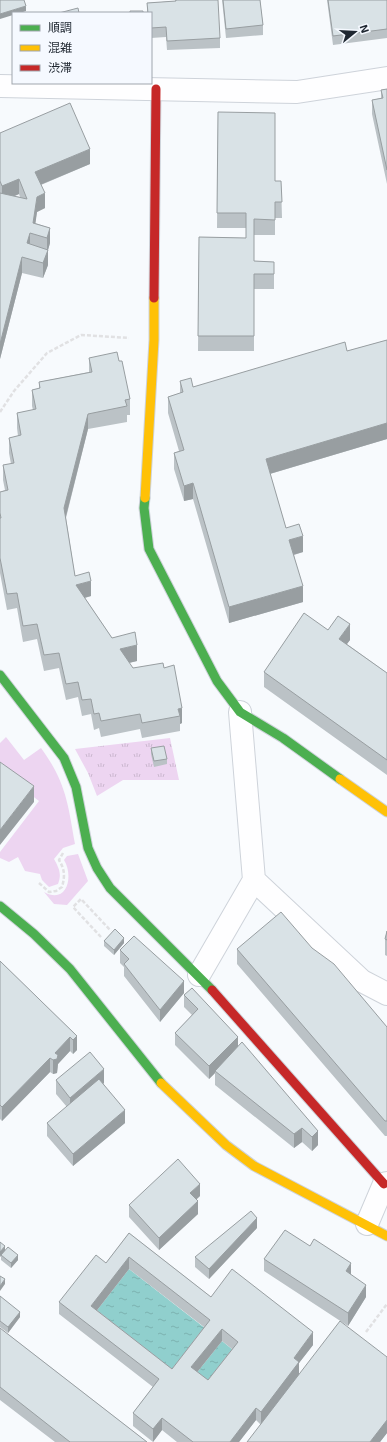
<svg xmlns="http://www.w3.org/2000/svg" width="387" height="1442" font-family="'Exo 2','Noto Sans JP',sans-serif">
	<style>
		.green { fill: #edd5f1 }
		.park { fill: url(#park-tufts) }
		.water { fill: url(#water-ripples) }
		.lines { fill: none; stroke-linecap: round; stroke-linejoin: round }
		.street-casing { stroke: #ced3da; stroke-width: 24 }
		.fast-casing { stroke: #ced3da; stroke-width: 11 }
		.slow-casing { stroke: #ced3da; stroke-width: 11 }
		.jam-casing { stroke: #ced3da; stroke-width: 11 }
		.path { stroke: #e1e1e3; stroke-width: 2.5; stroke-dasharray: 4 2; stroke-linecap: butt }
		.street { stroke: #fefeff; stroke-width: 22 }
		.fast { stroke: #4caf50; stroke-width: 9 }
		.slow { stroke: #ffc107; stroke-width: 9 }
		.jam { stroke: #c62828; stroke-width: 9 }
		.wall { fill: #bbc2c6; fill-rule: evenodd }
		.shaded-wall { fill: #989ea1 }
		.building { fill: #d9e2e6; stroke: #989ea1; fill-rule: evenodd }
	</style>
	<defs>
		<pattern id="park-tufts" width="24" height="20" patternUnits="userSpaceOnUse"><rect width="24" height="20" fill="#edd5f1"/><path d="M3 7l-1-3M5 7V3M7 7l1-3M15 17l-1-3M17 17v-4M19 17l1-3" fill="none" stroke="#cbb7cf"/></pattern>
		<pattern id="water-ripples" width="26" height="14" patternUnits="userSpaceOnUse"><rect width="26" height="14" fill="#90cfcd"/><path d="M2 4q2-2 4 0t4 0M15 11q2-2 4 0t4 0" fill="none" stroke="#7cb2b0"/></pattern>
	</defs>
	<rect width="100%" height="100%" fill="#f7fafd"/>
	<!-- green -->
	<path class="green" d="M6,737l18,23 17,-12c25,34 27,56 34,96l-12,4 -9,11c5,9 8,15 4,25l-9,3 -7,-7 -2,-6 -15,-3 -7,-14 -9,5 -9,-4v-6l39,-51 -39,-30v-28z
		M78,854l10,27 -21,24 -13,-1 -10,-12c23,13 30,-16 20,-32l3,-4z"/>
	<!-- park -->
	<path class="park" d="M170,738l9,42h-56l-26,16 -9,-23 -13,-24z"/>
	<!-- water -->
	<path class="water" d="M129,1269l81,63 -38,49 -81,-63z
		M222,1341l16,13 -30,39 -17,-13z"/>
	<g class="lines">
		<!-- street casing -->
		<g class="street-casing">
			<path id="street" d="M0,86l297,6 90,-14
				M254,880l108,101 25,13
				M199,975l55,-95 -14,-168
				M367,1224l17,-40 3,-1"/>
		</g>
		<!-- fast casing -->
		<g class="fast-casing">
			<path id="fast" d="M145,498l-1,10 5,41 68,132 23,31 43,26 57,41
				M0,675l64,83 12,29 12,61 9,20 13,20 102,102
				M0,906l34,28 36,35 91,114"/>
		</g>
		<!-- slow casing -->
		<g class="slow-casing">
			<path id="slow" d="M145,498l9,-158v-42
				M340,779l47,33
				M161,1083l65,62 28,21 133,70"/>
		</g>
		<!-- jam casing -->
		<g class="jam-casing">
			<path id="jam" d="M154,298l2,-209
				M212,990l172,194"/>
		</g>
		<!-- path -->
		<path class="path" d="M0,412l14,-21 33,-38 34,-18 48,3
			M39,883l10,9 7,-1 6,-4c3,-11 3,-17 -3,-27l4,-7
			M101,937l-28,-30 8,-8 30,32
			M366,1332l21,-28"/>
		<!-- street -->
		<use href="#street" class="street"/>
		<!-- fast -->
		<use href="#fast" class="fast"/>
		<!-- slow -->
		<use href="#slow" class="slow"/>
		<!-- jam -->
		<use href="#jam" class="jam"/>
	</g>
	<!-- wall -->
	<path class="wall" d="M175,0h18l27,38v10l-53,2 -1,-13 -15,1v-25h-4v-10l28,-2z
		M222,0h38l3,25v10l-37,3z
		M327,0h60v38l-54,7z
		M12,25h1v15l-1,-3z
		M387,89v95l-15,-70v-14l9,-2v-8z
		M218,112l57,69h6l1,37h-7v17h-21v26l20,1v27h-20v62h-56l1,-114 47,1v-10h-29z
		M0,133l90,31 -49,21 4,23 -8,4 -2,11 15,5v15l-2,7v15l-5,13 -21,-5 -22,86zM19,194l1,3 -5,-1z
		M387,340v99l-117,35 16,54 17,24 -9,3 9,47 -74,21 -36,-124 -9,2 -10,-32v-16l5,-2 -11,-38v-16l12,-4v-12l13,6 154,-36z
		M89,358l30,3 11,38v16h-3v7l-39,7 -22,89 9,58 16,20 -6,2 27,40 25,23 -8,2 4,5h31l18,55 -2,1v7l-38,7 -2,-9 -39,8 -2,-9 -5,2 -3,-16 -9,2 -4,-19 -12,3 -7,-32 -15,3 -7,-32 -14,3 -6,-34 -10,2 -7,-37v-81l5,-2 -2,-10v-15l8,-1 -2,-11v-15l9,-2 -1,-8v-15l16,-3 -1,-4v-16l7,-1v-7l50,-10z
		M328,630l22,10 -3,4 40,29v102l-123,-88v-15z
		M151,748l16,11v5l-13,3 -3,-13z
		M387,931v25l-2,-1v-16z
		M104,941l20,2 -10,12 -10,-9z
		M312,948l75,79v109h-2l-148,-172v-15z
		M120,950l64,43 -24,29 -36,-46v-9l-4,-4z
		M0,961l77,75v14l-4,4 -3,-3 -12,13 -1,9 -4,1 -3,-2 -48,49 -2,-2z
		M184,995l54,52 4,-5 76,103 -6,6 -10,-9 -8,6 -79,-63v-12l-6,6 -34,-34v-12l17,-18 -8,-8z
		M56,1080l48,3 -1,1 22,39 -52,43 -26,-30v-13l20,-16 -11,-13z
		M200,1196l-4,4 2,14 -39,36 -30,-33v-12z
		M257,1228l-48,51 -14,-12v-10z
		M129,1233l82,64 102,48 -14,18v11l88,-17v76l-7,9 -120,-18 -4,-4 -17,22h-62l-15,-12 -9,12 -20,-16v-13l20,-26 -94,-73v-12l47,-39zM129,1269l75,58 -32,42 -75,-59zM222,1341l10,8 -24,31 -11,-8z
		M0,1242l5,8 13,10 -7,8 -10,-8v-4l-1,1z
		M264,1259l87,16 15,22 -18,29 -84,-55z
		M0,1296l20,21 -12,16 -8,-6z
		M0,1328l147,114h-92l-55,-42z"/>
	<!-- shaded-wall -->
	<path class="shaded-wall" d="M26,6v5l-6,2h-7v2l-13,4v-5z
		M90,149v15l-55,23v-15z
		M19,179v15l-17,7v-15z
		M45,193v15l-8,4 -3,22 -1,-11 4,-26z
		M50,228v15l-2,7v15l-5,13v-15l4,-11v-14z
		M30,233v15l-3,-5z
		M22,257v16l-22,86v-15z
		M88,414v15l-24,95v-16z
		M387,423v16l-121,36v-16z
		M193,483v16l-9,2v-15z
		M303,536v16l-14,4v-16z
		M91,581v15l-15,4v-15z
		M303,586v16l-74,21v-16z
		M350,624v16l-11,14v-15z
		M137,645v16l-17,4v-16z
		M182,708v15l-2,1v-8l-2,-7z
		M34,786v16l-34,43v-15z
		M124,938v5l-10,12v-5z
		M184,981v12l-24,29v-12z
		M77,1036v14l-4,4v-14z
		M70,1037v14l-12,13 -1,9 -4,1v-14l2,-7z
		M238,1037v12l-23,22v2l-6,6v-13z
		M50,1058v14l-48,49v-14z
		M104,1069v14l-34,29v-14z
		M125,1110v13l-52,43v-12z
		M302,1128v14l-8,6v-14z
		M318,1131v14l-6,6v-14z
		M200,1184v12l-10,9v-12z
		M198,1201v13l-39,36v-12z
		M257,1218v10l-48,51v-10z
		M5,1246v5l-4,4 -1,2v-5z
		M18,1255v5l-7,8v-5z
		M129,1257v12l-38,49v-12z
		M351,1263v13l-5,-5z
		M5,1279v5l-5,7v-5z
		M366,1285v12l-18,29v-13z
		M20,1312v5l-12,16v-6z
		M222,1329v12l-31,39v-13z
		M313,1332v13l-14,18v12l-38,49v-12l33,-54z
		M256,1408v12l-17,22h-9z
		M162,1418v12l-9,12v-13z
		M387,1420v13l-7,9h-10z"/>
	<!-- building -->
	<path class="building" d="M0,0h24l2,6 -26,8z
		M176,0h42l2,38 -53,3 -1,-14 -15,1v-15h-3l-1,-10 29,-2z
		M223,0h37l3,25 -37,4z
		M328,0h59v29l-54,7z
		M78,8l1,5h-20z
		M130,11h13v2h-13z
		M387,89v81l-15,-70 11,-2 -2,-8z
		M70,103l20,46 -55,23 10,21 -8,4 -4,26 17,5 -3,10 -17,-5 -3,10 21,7 -5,13 -21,-6 -22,87v-151l27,6 -8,-20 -17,7 -2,-5v-48z
		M218,112l57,1v68h6l1,21h-7v18l-21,-1v42l20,1v12h-20v62h-56l1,-99 47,1v-25h-29z
		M387,340v83l-121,36 20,69 13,-4 4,12 -14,4 14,46 -74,21 -36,-124 -9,3 -10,-33 10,-3 -16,-53 15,-5 -3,-11 11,-3 2,9 152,-45 2,9z
		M117,352l2,9h3l8,38 -5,1 2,6 -39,8 -24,94 11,68 14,-4 2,9 -15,4 36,53 23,-6 2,13 -17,4 13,19 30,-5 1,5 10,-3 8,43 -4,1 2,7 -38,7 -2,-9 -39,7 -2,-8 -5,1 -3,-15 -9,1 -4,-18 -12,2 -7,-31 -15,2 -7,-31 -14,2 -6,-33 -10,1 -7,-36v-40h1l-1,-5v-21l8,-2 -5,-25 11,-2 -5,-25 12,-3 -4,-22 19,-4 -4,-19 8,-2 -1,-6 53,-10 -3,-14z
		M304,613l24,17 10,-14 12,8 -11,15 48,34v87l-123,-88z
		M164,746l3,13 -13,2 -3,-13z
		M0,762l34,24 -34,44z
		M281,912l31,36 22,16 53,63v94h-2l-148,-172z
		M115,929l9,9 -10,12 -10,-9z
		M387,931v9l-2,-1z
		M134,936l50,45 -24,29 -36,-46 5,-5 -9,-9z
		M0,961l77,75 -4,4 -3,-3 -15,16 3,2 -1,4 -4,1 -3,-2 -48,49 -2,-2z
		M192,988l46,49 -29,29 -34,-33 23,-24 -14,-14z
		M242,1042l76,89 -6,6 -10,-9 -8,6 -79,-63z
		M90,1052l14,17 -34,29 -14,-18z
		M99,1079l26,31 -52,44 -26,-31z
		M178,1159l22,25 -10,9 8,8 -39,37 -30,-33z
		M251,1211l6,7 -48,51 -14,-12z
		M285,1230l25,16 4,-7 37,24 -5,8 20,14 -18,28 -84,-54z
		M129,1233l82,64 21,-28 81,63 -19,26 5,4 -38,50 -5,-4 -26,34h-37l-31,-24 -9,11 -20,-16 26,-34 -100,-77 37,-47 10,8zM129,1257l81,63 -38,49 -81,-63zM222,1329l16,13 -30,38 -17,-13z
		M0,1242l5,4 -5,6z
		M8,1247l10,8 -7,8 -10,-8z
		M0,1276l5,3 -5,7z
		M0,1296l20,16 -12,15 -8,-6z
		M340,1321l47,36v63l-17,22h-123z
		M0,1328l147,114h-77l-70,-55z"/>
	<!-- legend -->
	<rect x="12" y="12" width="140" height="72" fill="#f5f9ff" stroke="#9fa5ad"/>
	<rect x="20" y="25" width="20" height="6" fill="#4caf50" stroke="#9fa5ad"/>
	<text x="48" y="32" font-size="12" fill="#1f2731">順調</text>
	<rect x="20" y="45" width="20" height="6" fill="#ffc107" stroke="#9fa5ad"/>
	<text x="48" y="52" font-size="12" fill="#1f2731">混雑</text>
	<rect x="20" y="65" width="20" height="6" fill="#c62828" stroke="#9fa5ad"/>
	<text x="48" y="72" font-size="12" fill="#1f2731">渋滞</text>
	<!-- north arrow -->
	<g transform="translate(355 32) rotate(72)" stroke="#f5f9ff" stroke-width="3" paint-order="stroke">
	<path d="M0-3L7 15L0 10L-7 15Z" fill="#1f2731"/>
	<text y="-6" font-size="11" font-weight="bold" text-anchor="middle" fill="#1f2731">N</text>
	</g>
</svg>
